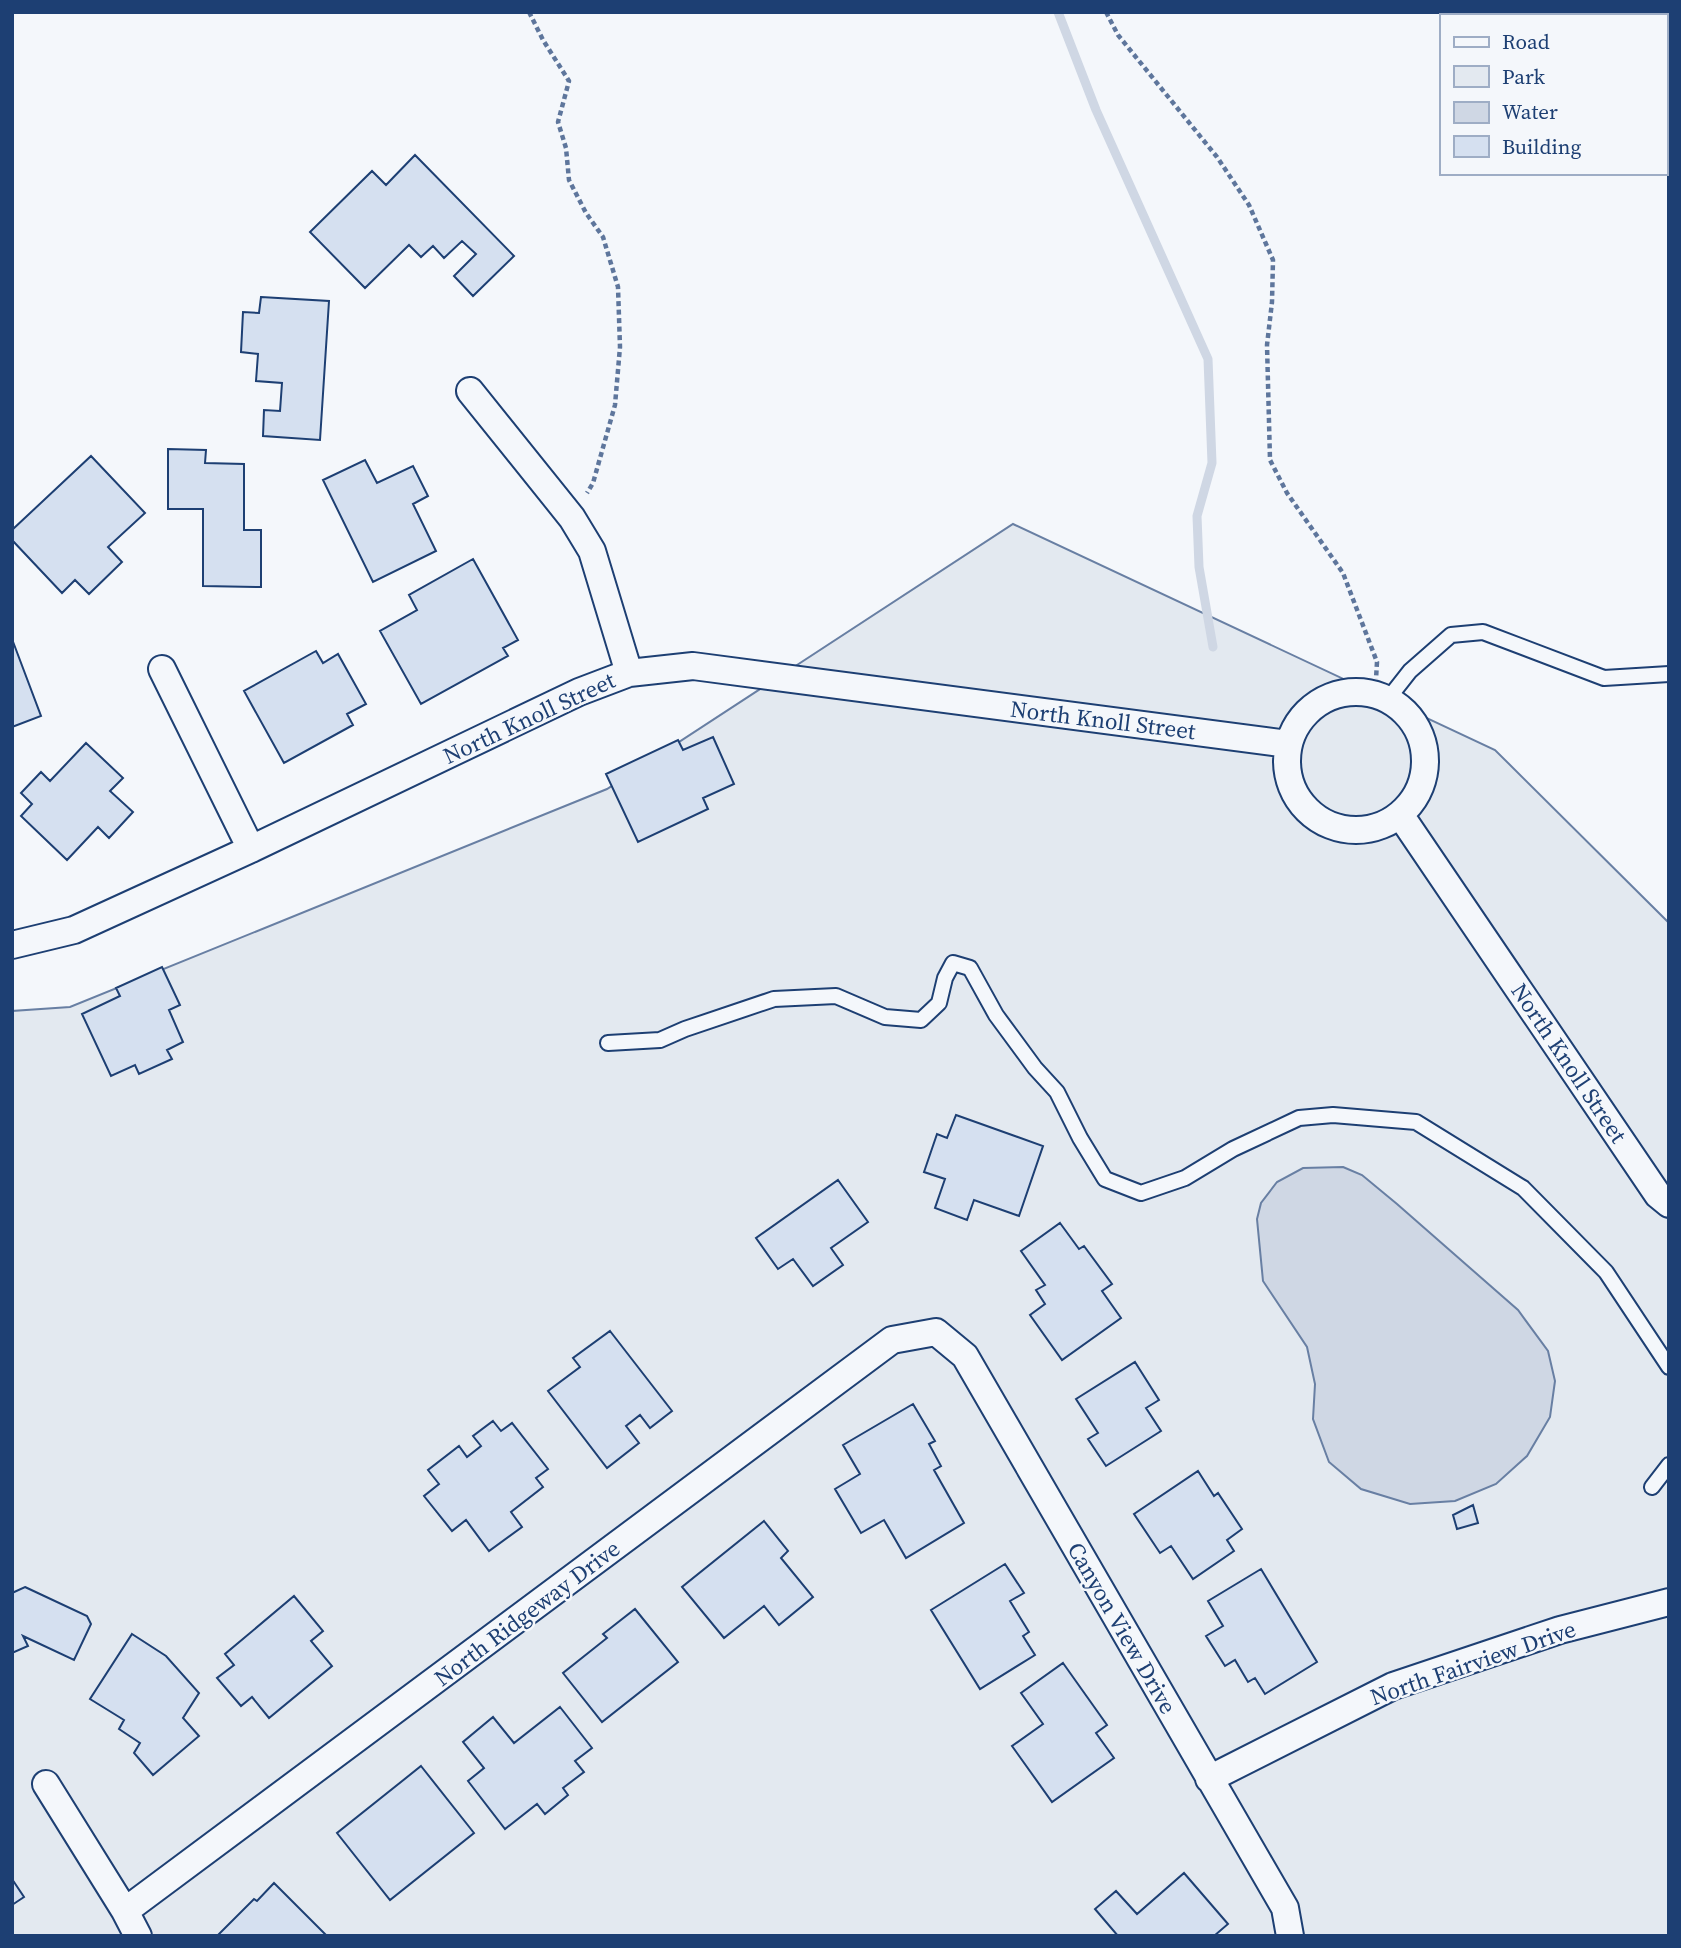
<svg xmlns="http://www.w3.org/2000/svg" width="1681" height="1948" font-family="'Source Serif 4',serif">
	<style>
		.green { fill: #e3e9f0; stroke: #687fa3; stroke-width: 2 }
		.water { fill: #cfd7e4; stroke: #687fa3; stroke-width: 2 }
		.lines { fill: none; stroke-linecap: round; stroke-linejoin: round }
		.stream { stroke: #cfd7e4; stroke-width: 9 }
		.building { fill: #d5e0f0; stroke: #1d3f73; stroke-width: 2 }
		.lane-casing { stroke: #1d3f73; stroke-width: 18 }
		.street-casing { stroke: #1d3f73; stroke-width: 30 }
		.path { stroke: #5e769c; stroke-width: 4.5; stroke-dasharray: 5 3.5; stroke-linecap: butt }
		.lane { stroke: #f4f7fb; stroke-width: 14 }
		.street { stroke: #f4f7fb; stroke-width: 26 }
		.labels { text-anchor: middle; stroke-width: 5; stroke-linejoin: round; paint-order: stroke }
		.street-label { font-size: 23px; fill: #1d3f73; stroke: #f4f7fb }
	</style>
	<rect width="100%" height="100%" fill="#f4f7fb"/>
	<!-- green -->
	<path class="green" d="M1013,524l482,226 174,173v1013h-1657v-925l58,-4 537,-218z"/>
	<!-- water -->
	<path class="water" d="M1343,1167l19,8 35,29 121,106 30,41 7,30 -5,36 -23,39 -31,28 -41,17 -45,3 -49,-15 -32,-27 -16,-43 2,-35 -8,-37 -44,-66 -6,-62 4,-16 16,-21 26,-14z"/>
	<g class="lines">
		<!-- stream -->
		<path class="stream" d="M1058,12l38,98 112,249 4,104 -15,53 2,51 14,80"/>
	</g>
	<!-- building -->
	<path class="building" d="M415,155l99,101 -41,40 -19,-20 22,-22 -14,-13 -18,17 -11,-12 -12,11 -12,-12 -44,43 -55,-56 62,-61 14,14z
		M261,297l68,4 -9,139 -57,-4 1,-26 16,1 2,-28 -26,-2 2,-27 -17,-2 2,-40 16,1z
		M168,449l38,1 -1,13 39,1v66h17v57l-58,-1v-77h-35z
		M91,456l54,57 -37,34 14,15 -33,32 -14,-14 -13,13 -50,-53v-10z
		M365,460l12,23 36,-17 15,30 -15,8 23,47 -63,31 -50,-102z
		M473,559l45,81 -15,8 5,8 -87,48 -41,-73 37,-21 -8,-15z
		M12,639l29,77 -29,11z
		M316,651l7,12 15,-9 28,50 -19,10 6,11 -69,38 -40,-72z
		M713,737l21,47 -31,14 5,11 -70,33 -32,-68 72,-34 5,10z
		M86,743l37,35 -13,13 23,21 -24,26 -11,-11 -31,33 -46,-44 11,-12 -11,-11 20,-21 9,9z
		M162,967l18,38 -11,5 14,32 -16,8 5,9 -33,15 -4,-9 -24,11 -29,-62 38,-18 -4,-8z
		M956,1115l87,31 -24,70 -45,-16 -7,20 -32,-12 10,-29 -21,-7 13,-38 10,4z
		M838,1180l30,42 -37,26 12,17 -30,21 -20,-27 -15,10 -22,-31z
		M1060,1223l19,26 5,-3 28,38 -10,7 19,27 -59,42 -32,-45 15,-11 -9,-14 9,-5 -24,-34z
		M610,1331l62,80 -22,17 -10,-13 -14,11 13,17 -32,25 -59,-77 32,-24 -7,-9z
		M1135,1362l24,38 -13,8 15,23 -55,35 -18,-27 10,-6 -22,-34z
		M913,1404l22,37 -6,3 12,22 -7,4 30,53 -58,35 -22,-38 -23,13 -26,-44 25,-15 -17,-29z
		M493,1421l8,10 11,-8 36,46 -12,9 7,9 -32,25 11,15 -33,24 -23,-31 -14,11 -28,-35 15,-12 -11,-14 31,-24 8,11 14,-11 -8,-10z
		M1198,1471l16,25 4,-3 24,36 -15,11 7,11 -41,28 -22,-33 -11,7 -26,-39z
		M1473,1505l5,18 -21,6 -4,-14z
		M764,1521l24,30 -7,7 32,39 -34,28 -15,-19 -40,32 -42,-51z
		M1005,1564l19,29 -14,8 19,31 -6,4 12,19 -55,34 -49,-79z
		M1261,1569l56,93 -52,32 -10,-16 -7,4 -13,-22 -10,6 -19,-30 17,-10 -15,-25z
		M25,1587l62,29 4,8 -17,36 -51,-24 5,10 -16,7v-60z
		M294,1596l29,35 -12,10 21,25 -63,52 -17,-21 -11,9 -24,-28 17,-13 -9,-11z
		M635,1609l43,53 -76,60 -39,-49 44,-35 -4,-4z
		M132,1634l34,22 33,37 -16,25 16,18 -46,39 -19,-22 6,-10 -21,-14 5,-9 -34,-21z
		M1063,1663l44,62 -11,8 18,25 -62,44 -40,-56 31,-22 -22,-31z
		M560,1707l32,41 -17,13 9,11 -21,16 5,7 -23,19 -8,-10 -32,25 -37,-48 16,-13 -21,-26 30,-25 21,26z
		M421,1766l53,67 -84,67 -53,-67z
		M1184,1873l44,51 -14,12h-96l-23,-27 21,-18 21,23z
		M12,1879l12,18 -12,8z
		M274,1883l51,51 -2,2h-106l37,-37 3,2z"/>
	<g class="lines">
		<!-- lane casing -->
		<g class="lane-casing">
			<path id="lane" d="M1388,699l22,-28 41,-36 32,-3 121,46 65,-4
				M608,1043l52,-3 25,-11 89,-30 62,-3 49,21 36,3 18,-17 6,-25 8,-15 17,5 26,47 39,53 22,24 23,46 25,41 36,14 44,-15 48,-29 66,-31 34,-3 83,7 107,66 83,84 63,95
				M1652,1487l17,-22"/>
		</g>
		<!-- street casing -->
		<g class="street-casing">
			<path id="street" d="M470,391l102,127 20,33 37,122
				M162,669l89,180
				M1287 761a69 69 0 1 1 138 0a69 69 0 1 1-138 0Z
				M1401,816l257,379 11,9
				M12,945l62,-15 177,-81 328,-157 50,-19 64,-7 595,78
				M1209,1779l184,-93 167,-56 109,-28
				M46,1784l79,127 13,25
				M125,1911l767,-571 44,-8 29,24 320,552 5,28"/>
		</g>
		<!-- path -->
		<path class="path" d="M529,12l14,28 26,41 -11,41 8,26 3,32 17,33 17,24 15,50 2,60 -5,58 -22,78 -6,10
			M1106,12l12,23 99,122 32,48 24,55 -1,42 -5,43 3,115 17,33 56,80 34,89 -1,17"/>
		<!-- lane -->
		<use href="#lane" class="lane"/>
		<!-- street -->
		<use href="#street" class="street"/>
	</g>
	<g class="labels">
		<!-- street labels -->
		<g class="street-label">
			<text transform="translate(529 718) rotate(-25)" y="8">North Knoll Street</text>
			<text transform="translate(1103 720) rotate(7)" y="8">North Knoll Street</text>
			<text transform="translate(1569 1063) rotate(56)" y="8">North Knoll Street</text>
			<text transform="translate(527 1613) rotate(-37)" y="8">North Ridgeway Drive</text>
			<text transform="translate(1122 1628) rotate(60)" y="8">Canyon View Drive</text>
			<text transform="translate(1473 1663) rotate(-19)" y="8">North Fairview Drive</text>
		</g>
	</g>
	<!-- border -->
	<rect width="1681" height="1948" fill="none" stroke="#1d3f73" stroke-width="28"/>
	<!-- legend -->
	<rect x="1440" y="14" width="228" height="161" fill="#f4f7fb" stroke="#9eadc5" stroke-width="2"/>
	<rect x="1454" y="37" width="35" height="10" fill="#f4f7fb" stroke="#9eadc5" stroke-width="2"/>
	<text x="1502" y="49" font-size="21" fill="#1d3f73">Road</text>
	<rect x="1454" y="66" width="35" height="21" fill="#e3e9f0" stroke="#9eadc5" stroke-width="2"/>
	<text x="1502" y="84" font-size="21" fill="#1d3f73">Park</text>
	<rect x="1454" y="102" width="35" height="21" fill="#cfd7e4" stroke="#9eadc5" stroke-width="2"/>
	<text x="1502" y="119" font-size="21" fill="#1d3f73">Water</text>
	<rect x="1454" y="136" width="35" height="21" fill="#d5e0f0" stroke="#9eadc5" stroke-width="2"/>
	<text x="1502" y="154" font-size="21" fill="#1d3f73">Building</text>
</svg>
